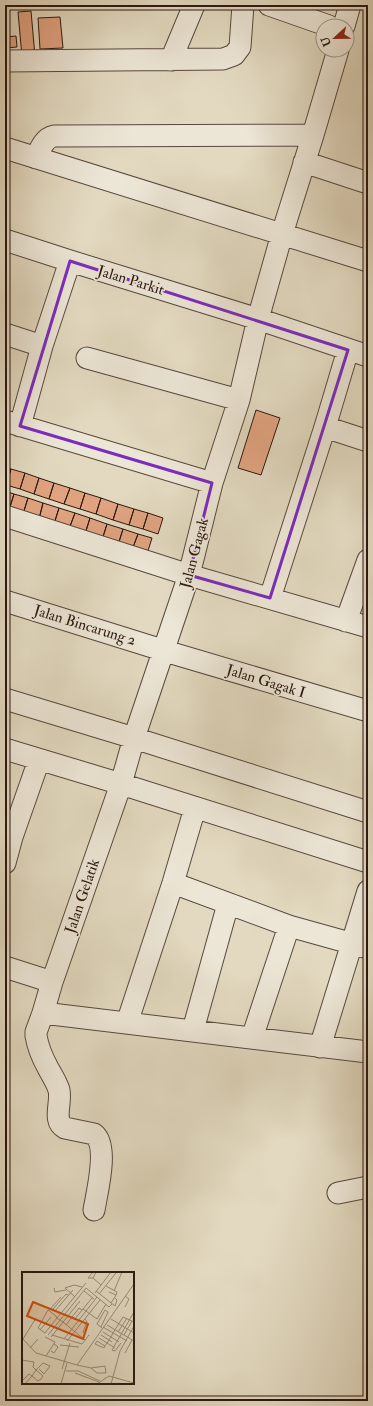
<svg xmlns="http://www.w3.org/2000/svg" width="373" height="1406" font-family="'IM FELL Double Pica',serif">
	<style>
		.building { fill: #e1a380; stroke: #2a1811 }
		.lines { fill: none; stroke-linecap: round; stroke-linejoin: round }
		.street-casing { stroke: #58483d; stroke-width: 23 }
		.street { stroke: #ece6d6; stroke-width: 21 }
		.marked { fill: none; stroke: #7b2cbf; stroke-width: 3; stroke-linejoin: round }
		.labels { text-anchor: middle; stroke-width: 3.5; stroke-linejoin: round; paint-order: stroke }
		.street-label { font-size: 15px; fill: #2a1811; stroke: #ece6d6 }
		.inset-road { fill: none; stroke: #988c7a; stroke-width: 1 }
		.view { fill: #cc4f0d; fill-opacity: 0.15; stroke: #cc4f0d; stroke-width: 2 }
		.inset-edge { fill: none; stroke: #2a1811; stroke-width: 2 }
	</style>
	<rect width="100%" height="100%" fill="#e2d9c0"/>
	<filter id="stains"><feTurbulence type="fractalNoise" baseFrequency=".005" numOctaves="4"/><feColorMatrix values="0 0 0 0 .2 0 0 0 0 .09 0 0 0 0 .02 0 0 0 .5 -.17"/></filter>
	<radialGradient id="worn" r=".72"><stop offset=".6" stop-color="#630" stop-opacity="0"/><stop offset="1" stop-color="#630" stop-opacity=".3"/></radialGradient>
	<!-- building -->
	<path class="building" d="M31,11l4,45 -13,1 -4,-45z
		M60,17l3,31 -23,1 -2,-31z
		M16,36l1,11 -12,1v-11z
		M256,410l24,8 -19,57 -23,-7z
		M5,467l6,2 -5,16 -1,-1z
		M11,469l14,4 -5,16 -14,-4z
		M25,473l14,5 -5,16 -14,-5z
		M39,478l15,5 -5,16 -15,-5z
		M54,483l16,5 -6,16 -15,-5z
		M70,488l15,5 -5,16 -16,-5z
		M5,491l9,3 -5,16 -4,-2z
		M85,493l16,5 -5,16 -16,-5z
		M14,494l14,4 -5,16 -14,-4z
		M28,498l15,5 -4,16 -16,-5z
		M101,498l17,6 -5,16 -17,-6z
		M43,503l16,5 -5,16 -15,-5z
		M118,504l16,5 -5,16 -16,-5z
		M59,508l16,5 -6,16 -15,-5z
		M134,509l14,4 -5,16 -14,-4z
		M75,513l15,5 -5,16 -16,-5z
		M148,513l15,5 -5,16 -15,-5z
		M90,518l17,6 -5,16 -17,-6z
		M107,524l16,5 -5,16 -16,-5z
		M123,529l15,5 -6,16 -14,-5z
		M138,534l14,4 -5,16 -15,-4z"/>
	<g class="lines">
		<!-- street casing -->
		<g class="street-casing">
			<path id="street" d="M269,5l60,21
				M344,26l6,-21
				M338,50l-25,85 -31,99 -24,85 -19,81 -27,83 -23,92 -55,163 -13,46 -69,198 -9,31 325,39
				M171,60l23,-55
				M5,61l218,-2 11,-4 6,-8 3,-42
				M5,148l363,113
				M36,158c4,-9 8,-20 18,-22l259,-1
				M304,162l64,21
				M5,240l65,21 188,58 110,37
				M5,334l37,12
				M87,358l152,42
				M5,421l207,62
				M20,426l22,-80 28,-85
				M325,427l43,14
				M5,516l184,59 179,52
				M270,598l55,-171 23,-77
				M5,601l170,53 193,57
				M346,621l22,-61
				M5,699l129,39 234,74
				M5,749l116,35 247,78
				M5,863l7,-26 27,-77
				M173,883l116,43 79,22
				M5,967l47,15
				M43,1013l-7,19v4c2,11 7,23 12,32 4,7 9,15 11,22 3,13 -7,31 6,38l29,6c15,12 3,58 0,76
				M127,1023l46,-140 22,-75
				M193,1030l35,-126
				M252,1038l37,-112
				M320,1047l48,-156
				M338,1193l30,-6"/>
		</g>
		<!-- street -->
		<use href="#street" class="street"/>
	</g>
	<!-- marked area -->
	<path class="marked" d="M70,261l278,89 -78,248 -81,-23 23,-92 -192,-57z"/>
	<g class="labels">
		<!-- street labels -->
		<g class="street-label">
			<text transform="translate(131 280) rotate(17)" y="5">Jalan Parkit</text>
			<text transform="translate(194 553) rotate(-75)" y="5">Jalan Gagak</text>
			<text transform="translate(85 625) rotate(17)" y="5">Jalan Bincarung 2</text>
			<text transform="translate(266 681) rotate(17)" y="5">Jalan Gagak I</text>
			<text transform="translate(82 896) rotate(-71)" y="5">Jalan Gelatik</text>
		</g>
	</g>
	<!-- overview -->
	<g transform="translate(22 1272)">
		<rect width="112" height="112" fill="#e2d9c0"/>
		<path class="inset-road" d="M71,0l-5,6h5M74,0l-3,6 8,7M84,14l11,6 -1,3M32,16l1,4 11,-2M64,16l23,19 3,-3M62,19l10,8M74,19l19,15 2,-6 -2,-2M92,19l8,-19M87,20l7,3 -5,8M73,21l16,-21M77,22l17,-21M103,24l4,3 -4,8M53,25l-10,-9 9,-3 8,2M31,37l13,-15 2,1M61,37l14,10 9,-15M27,38l12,-13M33,39l18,-21M63,47l2,3 -4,10 2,2M89,47l23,14M52,48l18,-22M44,53l13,-17 3,2M85,53l27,16M79,55l7,-15 -3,-2 -8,14 5,4M81,55l24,14M18,58l11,-13M81,60l16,10M96,60l9,-14M26,63l38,-47M30,63l30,9 7,-9M79,63l11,7M102,63l8,-14M23,65l10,5 -9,14M29,65l29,-36M0,66l14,15 41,12M77,66l16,10M1,67l13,-21M42,67l33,-42M63,68l-22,-18 -6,-4 -1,-2 -8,-6 -10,18 7,5 12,-15 29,-35M45,69l33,-41M99,71l-6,8 -3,-1 22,-38M38,73l19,2M83,74l-8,-5 -2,3 9,4 1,-2 6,-9 2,-4 10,-16 11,5M8,76l8,-9M29,79l3,2 4,-6 -4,-3M103,81l7,-13M0,88l12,2 -1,5 3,3 -4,6 -3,-2 -7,7M55,93l57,-81M55,93l14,3 14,-2 1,7M69,96l6,5h9M17,97l5,5 6,-8M40,97l8,-26M44,99h12l22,10M53,101l24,9M19,107l2,-3 -7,-6 7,-7 7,3M3,112l7,-8 6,5 3,-2M39,112l6,-21M75,112l12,-8 25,7M89,112l9,-33 14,-25"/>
		<path class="view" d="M11,30l55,22 -5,15 -56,-23z"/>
		<rect width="112" height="112" class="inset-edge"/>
	</g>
	<!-- margin -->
	<rect width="373" height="1406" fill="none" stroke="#e2d9c0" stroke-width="20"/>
	<rect x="6" y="6" width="361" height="1394" fill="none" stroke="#2a1811" stroke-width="2"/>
	<rect x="10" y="10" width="353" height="1386" fill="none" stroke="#2a1811"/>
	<!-- north arrow -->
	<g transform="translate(335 38) rotate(248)"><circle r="19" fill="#ece6d6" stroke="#9e9487"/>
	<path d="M0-3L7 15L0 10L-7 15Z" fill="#8f2418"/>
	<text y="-6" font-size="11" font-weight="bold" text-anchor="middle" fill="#2a1811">U</text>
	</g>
	<rect width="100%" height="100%" filter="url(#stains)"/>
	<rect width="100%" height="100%" fill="url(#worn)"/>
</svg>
